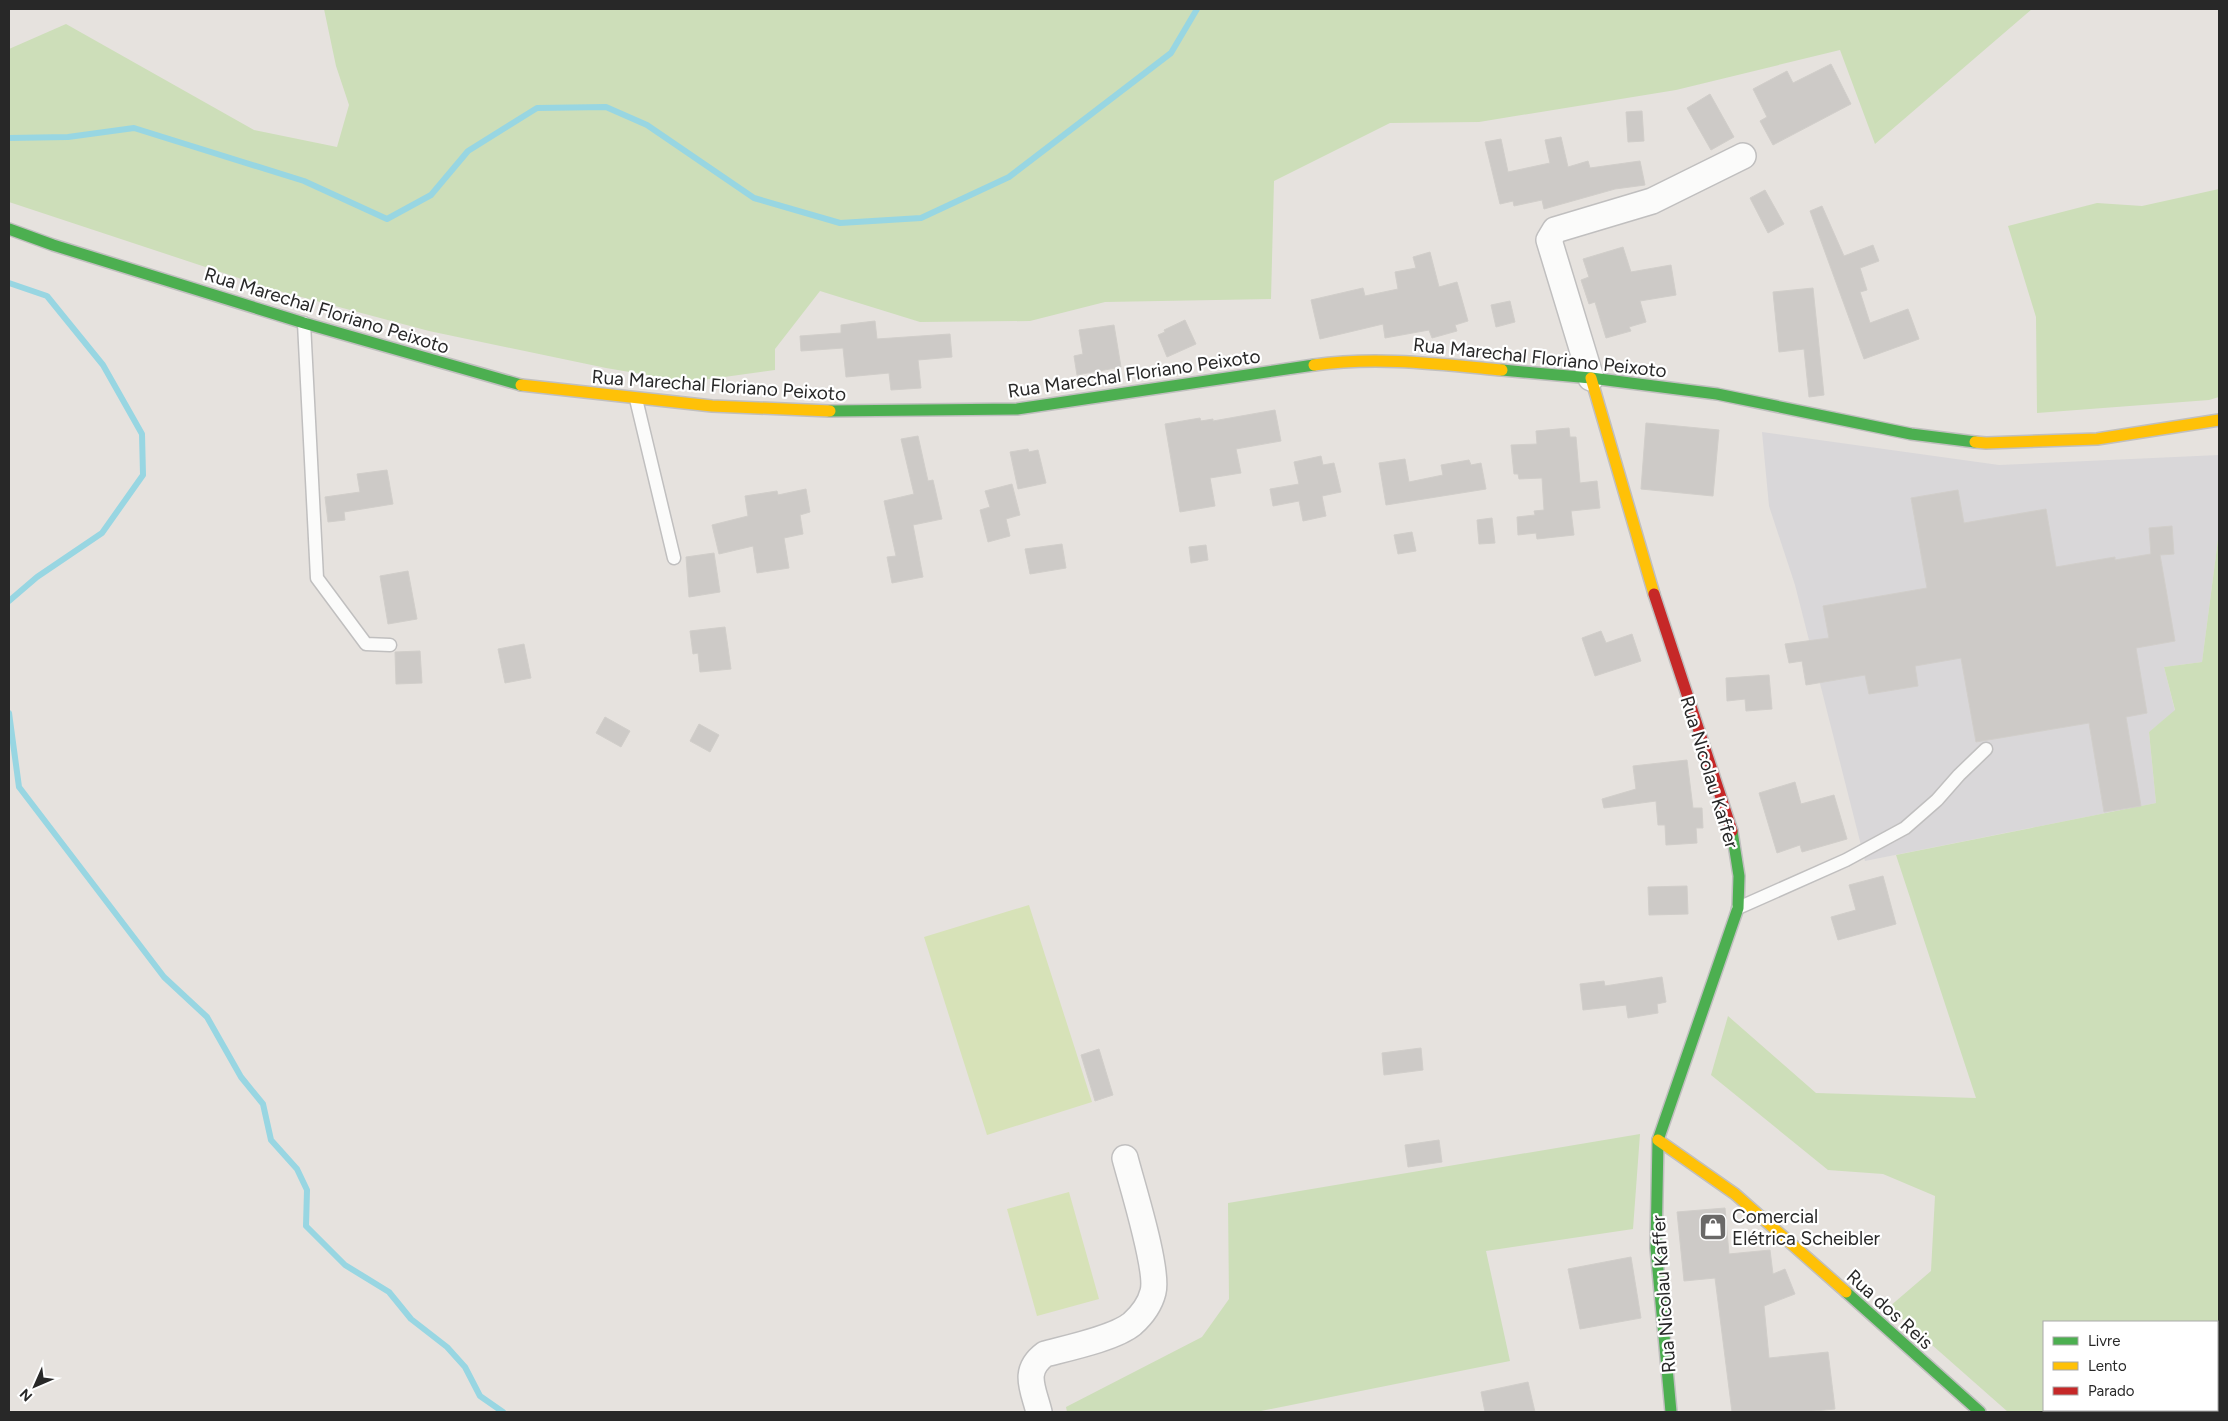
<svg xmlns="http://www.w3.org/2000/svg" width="2228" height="1421" font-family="Figtree,sans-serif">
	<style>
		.industrial { fill: #d9d7d9 }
		.green { fill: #cddeb9 }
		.pitch { fill: #d7e2b8 }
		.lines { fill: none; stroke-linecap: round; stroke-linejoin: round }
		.stream { stroke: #98d6e2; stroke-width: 6 }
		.building { fill: #cdcac7; stroke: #d1ceca }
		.lane-casing { stroke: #c0bfbf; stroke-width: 15 }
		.street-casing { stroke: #c0bfbf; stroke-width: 28 }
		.fast-casing { stroke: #c0bfbf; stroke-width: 14 }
		.slow-casing { stroke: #c0bfbf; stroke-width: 14 }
		.jam-casing { stroke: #c0bfbf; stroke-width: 14 }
		.lane { stroke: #fbfbfa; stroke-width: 12 }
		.street { stroke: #fbfbfa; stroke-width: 25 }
		.fast { stroke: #4caf50; stroke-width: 11 }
		.slow { stroke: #ffc107; stroke-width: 11 }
		.jam { stroke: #c62828; stroke-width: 11 }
		.labels { text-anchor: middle; stroke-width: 4.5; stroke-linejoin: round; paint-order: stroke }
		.street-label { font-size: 19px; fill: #282828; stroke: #fff }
		.poi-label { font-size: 19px; fill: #282828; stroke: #fff; text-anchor: start }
	</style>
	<rect width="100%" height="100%" fill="#e6e2de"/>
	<!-- industrial -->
	<path class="industrial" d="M1762,432l237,33 220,-10v77l-17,130 -38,5 11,44 -26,21 7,71 -291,58 -70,-276 -26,-79z"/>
	<!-- green -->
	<path class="green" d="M324,9h1708l-157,135 -35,-94 -164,40 -197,32 -89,1 -116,58 -3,118 -166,3 -75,19 -110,1 -100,-31 -45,58v21l-87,12 -82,-14 -177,-37 -154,-41 -266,-88v-153l57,-25 188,106 83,17 12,-42 -13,-39z
		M2219,189v208l-10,3 -172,13 -1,-96 -28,-91 89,-23 45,3z
		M2219,532v865l-2,-2v-73h-173v88h41l-2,2h-75l-119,-105 42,-36 4,-75 -52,-22 -55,-4 -117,-95 17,-59 88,77 160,5 -80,-243 260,-52 -7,-71 26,-22 -11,-43 38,-5z
		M1640,1134l-7,95 -147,22 24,110 -254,51h-189l-1,-5 136,-70 27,-38 -1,-96z"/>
	<!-- pitch -->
	<path class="pitch" d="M1029,905l63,197 -105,33 -63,-198z
		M1069,1192l30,107 -62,17 -30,-107z"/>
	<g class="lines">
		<!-- stream -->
		<path class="stream" d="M9,138l59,-1 66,-9 170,53 83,38 44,-24 37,-44 69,-43 69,-1 41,18 107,73 86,25 81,-5 88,-41 162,-124 26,-44
			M9,283l38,13 56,69 39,69 1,41 -41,58 -65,44 -28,24
			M9,713l10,74 145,190 43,40 34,60 22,27 8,36 26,29 10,21 -1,36 39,39 44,27 22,27 36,28 18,20 15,29 23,16"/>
	</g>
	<!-- building -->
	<path class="building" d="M1831,64l20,40 -78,41 -13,-24 7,-4 -14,-28 34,-18 6,12z
		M1710,94l24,43 -23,13 -24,-42z
		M1642,111l2,30 -16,1 -2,-30z
		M1561,137l7,30 20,-6 2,7 50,-7 5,24 -30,4 -71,20 -2,-9 -28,6 -1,-5 -13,3 -15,-62 16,-3 7,33 42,-9 -5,-23z
		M1765,190l19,34 -16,9 -18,-35z
		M1822,206l22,50 29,-11 6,16 -19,7 7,22 -7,2 10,31 38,-14 11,30 -55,20 -54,-148z
		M1623,247l8,25 40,-7 5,30 -36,6 6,21 -17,5 2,4 -25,7 -11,-36 -6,2 -8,-24 8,-3 -6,-18z
		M1430,252l9,35 18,-5 11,39 -13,4 2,6 -25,7 -3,-8 -44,8 -2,-14 -63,15 -9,-39 52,-12 2,8 33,-7 -3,-17 21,-4 -3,-11z
		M1813,288l11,107 -15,2 -5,-48 -25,3 -6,-60z
		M1510,301l5,21 -19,5 -5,-22z
		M1185,320l11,24 -29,13 -9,-22 7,-3 -1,-2z
		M875,321l2,18 73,-5 2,23 -34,3 3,28 -30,2 -2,-17 -43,4 -3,-29 -42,3 -1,-15 41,-3v-8z
		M1114,325l7,42 -44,8 -3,-19 9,-2 -4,-24z
		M1275,410l6,31 -45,8 5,24 -31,5 5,28 -35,6 -15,-88 35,-6 1,3 12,-2v2z
		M1646,423l73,7 -6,66 -72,-7z
		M1569,428l1,9h6l4,46 17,-2 3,27 -29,3 3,24 -37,4 -1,-6 -18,2 -1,-18 18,-2 -1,-4 10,-1 -2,-32 -23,1 -1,-5h-4l-3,-29 26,-1 -1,-13z
		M918,436l10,45 5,-1 9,39 -29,6 10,52 -31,6 -5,-26 9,-1 -12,-55 30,-7 -13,-55z
		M1028,449l1,3 9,-2 8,33 -28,6 -8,-37z
		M1321,456l2,9 11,-2 7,29 -19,4 4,20 -23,5 -4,-20 -26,5 -3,-17 29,-5 -5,-22z
		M1405,459l4,23 34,-7 -2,-10 28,-5 2,5 10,-2 5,26 -100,16 -7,-42z
		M387,470l6,34 -49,8 1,8 -17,2 -3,-25 35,-5 -3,-18z
		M1012,484l8,31 -14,4 4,17 -22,6 -8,-32 10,-3 -5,-16z
		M806,489l4,23 -10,3 3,19 -19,4 5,30 -32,5 -4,-27 -34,8 -7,-29 36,-9 -3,-20 32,-5 1,4z
		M1958,490l6,33 82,-14 10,58 59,-10v3l36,-6 -2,-26 23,-2 2,28 -14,1 15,86 -39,7 11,65 -21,4 15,89 -37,6 -15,-89 -113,19 -15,-84 -46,8 3,20 -49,8 -4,-19 -59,10 -4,-24 -13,2 -4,-19 44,-6 -6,-32 104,-18 -16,-90z
		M1492,518l3,25 -16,1 -2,-24z
		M1412,532l4,19 -18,3 -4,-19z
		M1062,544l4,24 -36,6 -5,-25z
		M1206,545l2,15 -17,3 -2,-16z
		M714,553l6,39 -31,5 -3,-40z
		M408,571l9,48 -29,5 -8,-48z
		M725,627l6,42 -31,3 -2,-19 -5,1 -3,-23z
		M1601,631l5,12 26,-9 9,27 -46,15 -13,-38z
		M524,644l7,34 -26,5 -7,-34z
		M420,651l2,32 -26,1 -1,-32z
		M1769,675l3,34 -26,2 -1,-12 -18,2 -1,-23z
		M605,717l25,14 -9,16 -25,-14z
		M699,724l20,11 -9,17 -20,-11z
		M1687,760l6,48h9l1,20h-7l1,15 -31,2 -1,-20h-7l-2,-24 -52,7 -2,-9 34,-10 -3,-23z
		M1795,782l6,22 33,-9 13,44 -45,13 -2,-7 -23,8 -18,-60z
		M1883,876l13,48 -58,16 -7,-23 25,-7 -7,-25z
		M1687,886l1,28 -39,1 -1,-28z
		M1662,977l4,25 -9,2 1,9 -30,5 -2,-13 -43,5 -3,-26 24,-3 1,5z
		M1421,1048l2,22 -39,5 -2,-22z
		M1099,1049l14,46 -18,6 -14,-46z
		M1439,1140l3,22 -34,5 -3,-22z
		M1725,1208l4,46 41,-4 3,24 12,-5 10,25 -31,12 5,52 59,-6 7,57 -31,3h-72l-17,-134 -31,3 -7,-69z
		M1631,1257l10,61 -61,11 -12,-60z
		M1528,1382l7,30h-50l-4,-20z"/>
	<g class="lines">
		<!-- lane casing -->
		<g class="lane-casing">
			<path id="lane" d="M304,323l13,255 49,66 24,1
				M636,399l38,159
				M1738,908l108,-48 59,-32 32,-28 22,-25 27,-26"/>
		</g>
		<!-- street casing -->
		<g class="street-casing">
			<path id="street" d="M1591,378l-42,-138 6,-10 97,-29 91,-45
				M1039,1412c-6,-24 -17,-41 6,-58 23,-6 70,-16 87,-30 9,-8 18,-20 21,-32 6,-22 -21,-107 -28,-134"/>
		</g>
		<!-- fast casing -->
		<g class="fast-casing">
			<path id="fast" d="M9,229l44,16 251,78 217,62
				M1502,370l89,8 126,16 194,40 64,8
				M830,411l187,-2 297,-44
				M1846,1292l134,120
				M1671,1412l-15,-164 2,-108 80,-232 1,-32 -7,-45"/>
		</g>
		<!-- slow casing -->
		<g class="slow-casing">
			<path id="slow" d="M1314,365c63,-9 125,-1 188,5
				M1591,378l63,216
				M521,385l191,21 118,5
				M1975,442l11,1 111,-4 122,-19
				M1658,1140l77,54 111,98"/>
		</g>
		<!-- jam casing -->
		<g class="jam-casing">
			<path id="jam" d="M1654,594l78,237"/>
		</g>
		<!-- lane -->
		<use href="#lane" class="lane"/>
		<!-- street -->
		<use href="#street" class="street"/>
		<!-- fast -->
		<use href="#fast" class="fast"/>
		<!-- slow -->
		<use href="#slow" class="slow"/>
		<!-- jam -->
		<use href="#jam" class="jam"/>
	</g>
	<!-- icons -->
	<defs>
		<g id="shop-square" transform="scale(1.4375)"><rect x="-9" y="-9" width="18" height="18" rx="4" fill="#6a6968" stroke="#fff"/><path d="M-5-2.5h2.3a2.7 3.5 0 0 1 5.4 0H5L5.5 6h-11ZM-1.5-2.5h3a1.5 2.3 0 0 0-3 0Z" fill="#fff"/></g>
	</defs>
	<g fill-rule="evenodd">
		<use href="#shop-square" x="1713" y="1227"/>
	</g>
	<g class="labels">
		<!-- street labels -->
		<g class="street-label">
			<text transform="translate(327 310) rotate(17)" y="7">Rua Marechal Floriano Peixoto</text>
			<text transform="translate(1540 357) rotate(6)" y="7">Rua Marechal Floriano Peixoto</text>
			<text transform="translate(1134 373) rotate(-8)" y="7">Rua Marechal Floriano Peixoto</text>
			<text transform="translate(719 385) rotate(4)" y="7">Rua Marechal Floriano Peixoto</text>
			<text transform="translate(1710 772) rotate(73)" y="7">Rua Nicolau Kaffer</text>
			<text transform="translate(1663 1294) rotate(-94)" y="7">Rua Nicolau Kaffer</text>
			<text transform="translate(1890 1309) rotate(42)" y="7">Rua dos Reis</text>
		</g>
		<!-- poi labels -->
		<g class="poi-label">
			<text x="1732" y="1223">Comercial<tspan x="1732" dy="22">Elétrica Scheibler</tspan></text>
		</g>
	</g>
	<!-- border -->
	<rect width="2228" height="1421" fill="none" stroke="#282828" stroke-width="20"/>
	<!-- legend -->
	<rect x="2043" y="1321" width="175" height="90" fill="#ffffff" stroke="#a9a9a9"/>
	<rect x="2053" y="1337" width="25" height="8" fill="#4caf50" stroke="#a9a9a9"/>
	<text x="2088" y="1346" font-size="15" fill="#282828">Livre</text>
	<rect x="2053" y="1362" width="25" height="8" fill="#ffc107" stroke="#a9a9a9"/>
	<text x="2088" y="1371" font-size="15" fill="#282828">Lento</text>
	<rect x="2053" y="1387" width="25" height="8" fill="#c62828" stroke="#a9a9a9"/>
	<text x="2088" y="1396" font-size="15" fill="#282828">Parado</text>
	<!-- north arrow -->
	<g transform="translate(35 1386) rotate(225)" stroke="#ffffff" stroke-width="4" paint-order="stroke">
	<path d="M0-4L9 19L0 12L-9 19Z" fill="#282828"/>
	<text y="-8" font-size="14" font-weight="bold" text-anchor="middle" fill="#282828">N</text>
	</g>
</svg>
